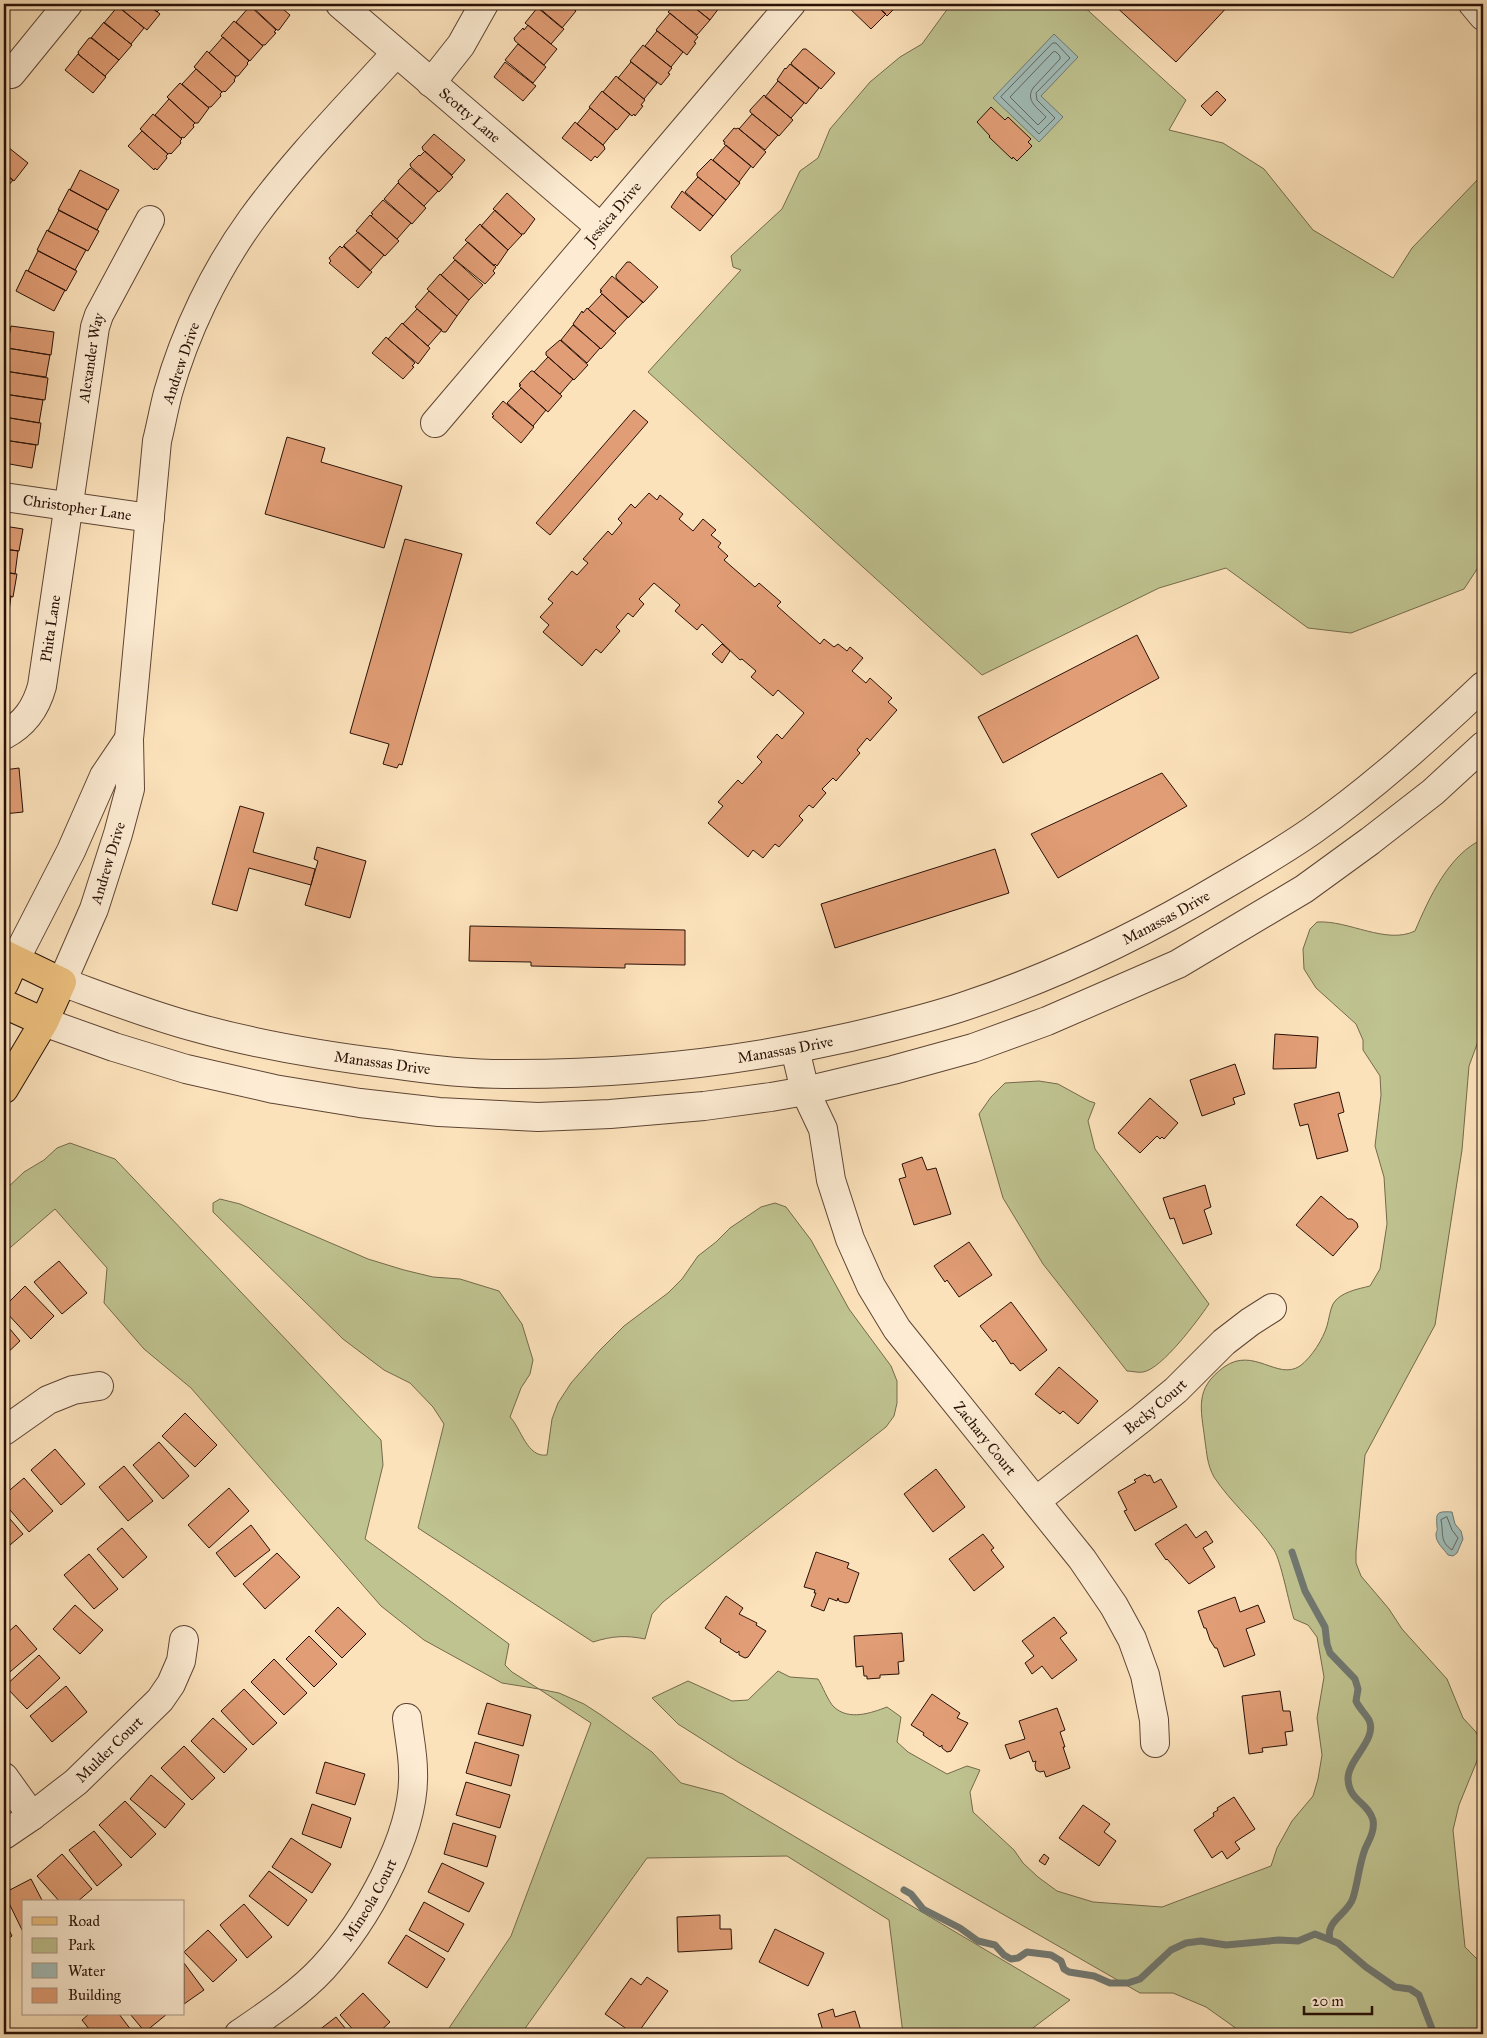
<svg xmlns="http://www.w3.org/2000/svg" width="1487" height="2038" font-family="'IM FELL Great Primer',serif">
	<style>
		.green { fill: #bfc390; stroke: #746a4c }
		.water { fill: #a1bcb7; stroke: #717871 }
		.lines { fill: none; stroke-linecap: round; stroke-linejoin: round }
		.shore { stroke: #65665f; stroke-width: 1 }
		.stream { stroke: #717871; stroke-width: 7 }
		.building { fill: #e19d75; stroke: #291107 }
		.minor-casing { stroke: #5e4534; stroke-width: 30 }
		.major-casing { stroke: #291107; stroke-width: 30 }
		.minor { stroke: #fdecd3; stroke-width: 28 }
		.major { stroke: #eec17e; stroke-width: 28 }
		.labels { text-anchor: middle; stroke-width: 4; stroke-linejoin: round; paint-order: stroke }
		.street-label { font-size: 15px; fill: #291107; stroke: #fdecd3 }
	</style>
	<rect width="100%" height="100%" fill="#fce2bb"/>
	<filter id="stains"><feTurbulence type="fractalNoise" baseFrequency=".004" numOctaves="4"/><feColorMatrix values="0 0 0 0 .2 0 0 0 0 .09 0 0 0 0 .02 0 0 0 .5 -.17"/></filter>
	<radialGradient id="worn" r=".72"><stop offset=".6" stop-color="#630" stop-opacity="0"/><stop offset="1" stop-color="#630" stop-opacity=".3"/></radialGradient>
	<!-- green -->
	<path class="green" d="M951,4h130l105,96 -17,30 54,13 41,26 49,61 80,48 19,-30 71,-74v386l-19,29 -113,44 -43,-5 -82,-60 -67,20 -177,87 -334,-303 93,-102 -8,-3 -2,-11 51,-47 18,-38 18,-13 12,-29 40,-47 30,-25 22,-13z
		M1483,839v189l-14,38 -7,84 -27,175 -70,130 -9,97v11l5,13 28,33 13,20 45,50 16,39 13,14 7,14 -24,59 -6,25 12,117 18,18v69h-244l-2,-5 -31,-22 -33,-14h-33l-402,-231 -60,-38 -26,-26 36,-17 44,20 16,-1 30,-29 12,6 28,2c4,6 11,24 16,28 15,14 37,6 53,0l14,10 -4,25 11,10 39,22 20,-8 13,4 -10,22 3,20 41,38 9,13 15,14 19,14 36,11 69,5 109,-41 6,-18 15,-27 21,-25 5,-17 4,-24 -5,-37 7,-41 -7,-40 -9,-12 -14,-6c-5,-15 -13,-58 -20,-69 -17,-26 -43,-47 -60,-73 -7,-13 -7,-23 -9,-36 -4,-33 -11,-52 19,-74 30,-21 53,14 76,-1 12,-9 23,-27 27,-40 2,-7 3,-16 6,-22 7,-12 25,-15 37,-18l10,-17 7,-45 -3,-47 -9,-31 6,-51 -1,-19 -17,-26v-10l-7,-16 -40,-36 -12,-19 -1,-20 7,-20 7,-7c32,-2 69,23 98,9 14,-33 34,-77 68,-92z
		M1039,1081l19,3 31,17 6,2 -7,18 7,28 114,155c-11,16 -47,65 -66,68 -5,1 -11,-1 -16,-1l-84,-107 -40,-66 -24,-84 12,-17 14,-14z
		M70,1143l45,16 266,281 2,25 -18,74 144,105 -4,21 7,7 27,17 20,4 25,11 17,11 51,37 29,31 42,11 347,206 -45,34h-122l-14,-114 -102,-64 -140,2 -126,176h-76l66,-98 80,-213 -52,-34 -37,-6 -78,-43 -43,-34 -190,-218 -47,-39 -40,-46 3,-35 -52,-59 -51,44v-62l20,-19 20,-12 13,-12z
		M220,1199l20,5 128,55 36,11 29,7 27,2 39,12 23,33 11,36 -3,14 -9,14 -11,29c11,11 17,41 37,38l5,-36 6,-16 13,-20 28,-32 25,-25 44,-33 14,-14 16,-23 18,-14 14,-14 31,-21 14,-4 11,4 25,33 38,69 42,57 6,15v22l-3,13 -8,11 -223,175 -11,12 -7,25c-19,-4 -33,-3 -52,3l-175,-114 26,-104 -11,-17 -23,-24 -26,-13 -41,-31 -130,-127v-9z"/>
	<!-- water -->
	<path class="water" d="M1054,34l24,23 -37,39 22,21 -24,25 -46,-44z
		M1452,1512l3,12 6,7 2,8 -6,14 -4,3 -5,-1c-4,-6 -12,-12 -12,-20 0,-5 2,-3 1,-8 -1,-14 -1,-16 15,-15z"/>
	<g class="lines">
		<!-- shore -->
		<path class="shore" d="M1053,43h3l14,15 -34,35 1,7 18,18 -16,16 -38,-37z
			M1056,52l4,4v3l-27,29c-8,13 5,20 13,29l-8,8 -28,-28 43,-45z
			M1447,1517l5,13 6,8 -6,12c-13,-9 -8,-17 -11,-30z"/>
		<!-- stream -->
		<path class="stream" d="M1292,1552l13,39 20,36 2,17 3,9 25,26 3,10 -2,12c3,7 9,12 13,19 9,19 -21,39 -21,59 1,22 20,23 25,41 2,11 -4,20 -8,29 -6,16 -7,33 -12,49 -5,16 -28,23 -23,41
			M904,1890l7,4 12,15 37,19 18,13 17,4 9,10 7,4 7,-1 9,-6 24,3 10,6 3,8 5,3 25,4 16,7h18l12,-4 31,-29 15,-7 15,-2 25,4 53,-5 19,1 17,-7 23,9 28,24 29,20 15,2 9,6 15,39"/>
	</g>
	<!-- building -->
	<path class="building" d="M118,4h29l13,10 -13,16 -30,-24z
		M147,4h17l-7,8z
		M249,4h28l13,11 -11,15h-2z
		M533,4h34l9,7 -14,17z
		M675,4h15l20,16 -13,15 -29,-23z
		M690,4h30l-2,3 1,1 -9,12z
		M845,4h30l11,10 -15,15z
		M875,4h24l-12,12z
		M1113,4h117l-54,58z
		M118,6l26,22 -13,16 -27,-21z
		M250,6l26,24 -2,2 2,1 -11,12h-3l-26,-23z
		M538,7l26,22 -13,15 -26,-21z
		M670,13l28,24 -4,5 2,1 -9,12 -31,-25z
		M234,21l29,25 -13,15 -29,-25z
		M104,22l28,23 -13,15 -28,-22z
		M528,25l29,24 -13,16 -29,-24 -1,-3 9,-10 1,2z
		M657,31l26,21 -12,15 -26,-21z
		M223,37l26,24 -2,2 1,1 -10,12h-3l-26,-23z
		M89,38h3l27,22 -14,16 -26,-21 -1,-3z
		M518,44l28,23 -13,16 -28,-23z
		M643,45l29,23 -4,5 2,1 -9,11 -31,-24z
		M803,49h3l29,24 -14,16 -29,-24 -1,-2z
		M207,51l29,26 -2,3 1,1 -10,11 -1,-1 -2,1 -28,-25z
		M78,54l28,23 -13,16 -28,-23z
		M505,62l31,24 -13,15 -29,-24z
		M631,62l26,21 -13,16 -26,-21z
		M790,64l29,24 -13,16 -29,-24 8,-12 1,1z
		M196,69l26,23 -2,2 1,2 -10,11h-3l-26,-23z
		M616,76l29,24 -4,5 2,1 -8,10 -1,-2 -2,2 -29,-24z
		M778,81l26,22 -13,15 -26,-21z
		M180,83l29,25 -11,15h-3l-28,-26z
		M602,91l28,23 -13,16 -28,-23z
		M1217,91l9,9 -15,16 -10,-10z
		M764,95l29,25 -14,16 -29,-24v-2z
		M169,99l26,24 -2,2 1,2 -10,11 -2,-1 -1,1 -26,-23z
		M991,107l14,13 3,-3 23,22 -3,3 4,4 -15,15 -4,-4 -1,2 -23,-22 1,-1 -13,-14z
		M590,108l26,21 -13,16 -26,-21z
		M153,114l29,25 -2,2 1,2 -10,11 -1,-1 -2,1 -28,-25z
		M752,114l26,21 -13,15 -26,-21z
		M575,122l29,24 1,3 -8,9 -2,-2 -4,5 -29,-23z
		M734,128l2,1 2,-1 28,24 -13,16 -29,-24 1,-2 -2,-1z
		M142,131l26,23 -2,2 1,2 -10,12 -2,-2 -1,2 -26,-24z
		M434,134l31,26 -13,15 -29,-25 -1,-3z
		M4,144l24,19 -14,18 -10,-8z
		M726,145l25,21 -12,16 -26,-22z
		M425,151l28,26 -14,15 -28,-25 -1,-3 9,-9 1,1z
		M711,159l29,24 -14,17 -29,-24v-3z
		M410,168l28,23 -14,15 -25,-22 -1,-3z
		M80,170l39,20 -11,20 -38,-20z
		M4,173l9,7 -9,11z
		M698,177l28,23 -13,16 -28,-24z
		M398,183l28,25 -14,16 -28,-25z
		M69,189l38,21 -10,20 -39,-20z
		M682,191l31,25 -13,15 -29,-24z
		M507,193l28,26 -11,15h-3l-28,-25z
		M383,200l28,23 -14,16 -26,-23 2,-2 -2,-1z
		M59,210l40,21 -11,20 -40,-20z
		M495,210l27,25 -14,15 -27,-24z
		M370,215l29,26 -14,15 -29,-25z
		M480,224l28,26 -11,16 -2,-2 -1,2 -29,-26z
		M47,230l39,20 -11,20 -38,-20z
		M358,232l26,23 -14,16 -26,-24v-2z
		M468,242l28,25 -3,4 2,2 -10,11 -32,-26z
		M340,246l2,2 2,-2 28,26 -14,16 -29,-25 2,-2 -2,-3z
		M38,251l39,20 -11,20 -38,-20z
		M455,260l28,25 -14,15 -28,-25z
		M627,262h3l28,25 -15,16 -27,-25v-3z
		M26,270l39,20 -11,21 -38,-20z
		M440,274l29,26 -12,16 -30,-27z
		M612,276l31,26 -15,16 -28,-26 2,-1 -2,-1z
		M429,291l28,25 -11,16h-3l-28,-25z
		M602,294l26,23 -14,15 -26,-23z
		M587,308l29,25 -15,16 -28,-25 9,-13 1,2z
		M417,309l25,21 -14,16 -25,-22z
		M402,323l28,25 -12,16 -30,-25z
		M573,325l27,23 -13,15 -26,-23z
		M11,326l43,6 -3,23 -44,-7z
		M386,337l29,26 -3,3 2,1 -11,12 -31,-26z
		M560,340l28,25 -14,15 -28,-25v-3z
		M7,348l43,7 -4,22 -42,-6z
		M548,357l25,22 -13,15 -26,-22z
		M5,371l43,7 -3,22 -41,-6z
		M531,371h2l29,25 -14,16 -29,-26 2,-1 -2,-1z
		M521,388l25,22 -13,16 -26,-23z
		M4,394l39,6 -4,23 -35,-6z
		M503,401l31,26 -13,16 -29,-26 2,-1 -2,-2z
		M634,410l14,12 -98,113 -14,-12z
		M4,417l37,6 -3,22 -34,-5z
		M287,437l38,11 -4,14 81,24 -18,62 -119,-34z
		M4,440l32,5 -4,23 -28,-5z
		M649,493l8,7 3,-5 23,19 -4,5 14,12 10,-12 13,11 -5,5 10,8 -3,4 10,9 -4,4 31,27 4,-4 22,19 -4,4 43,38 4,-5 10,8 4,-3 9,7 3,-4 13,11 -11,13 14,12 4,-5 22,20 -4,4 9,8 -27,31 -3,-3 -10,12 3,3 -24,28 -3,-3 -11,11 4,4 -13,15 -4,-3 -10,11 4,4 -24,27 -4,-3 -12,14 -10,-8 -5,7 -40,-34 15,-17 -5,-4 20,-22 4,4 20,-22 -5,-5 20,-23 5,5 22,-26 -26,-23 -5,6 -22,-19 5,-6 -14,-12 -2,1 -38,-36 -5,6 -22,-19 5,-6 -26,-22 -15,16 5,5 -11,13 -5,-4 -12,14 4,4 -19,22 -5,-4 -14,17 -39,-34 6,-7 -9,-8 13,-14 -5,-4 24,-28 5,4 11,-12 -5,-4 25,-28 4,4 10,-12 -4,-4 13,-15 4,4z
		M4,526l19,3 -4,22 -15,-2z
		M405,539l57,15 -60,211 -3,-1 -2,4 -14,-4 6,-20 -39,-11z
		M4,549l14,2 -3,23 -11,-2z
		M4,572l13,2 -4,23 -9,-2z
		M4,595l7,1 -3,23 -4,-1z
		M4,618l5,1 -3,23 -2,-1z
		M1137,635l22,43 -156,85 -25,-46z
		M722,644l8,7 -8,12 -10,-9z
		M19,768l4,44 -19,2v-44z
		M1162,773l25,33 -129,72 -27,-44z
		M240,806l24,7 -11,39 62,17 -4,16 -62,-17 -12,43 -25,-7z
		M317,847l49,14 -16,57 -45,-13 13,-44 -4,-2z
		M995,849l14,44 -174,55 -14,-44z
		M470,926l215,4v35l-60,-1v4l-94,-2v-4l-62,-1z
		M1275,1034l43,3 -2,31 -43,1z
		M1235,1064l10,30 -12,4 2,6 -33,12 -12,-36z
		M1339,1092l5,20 -6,2 10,37 -31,8 -9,-35 -8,2 -6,-22z
		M1150,1098l28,25 -14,16 -2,-2 -2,2 -3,-3 -17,17 -22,-20z
		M922,1157l5,13 9,-2 15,46 -37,11 -15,-46 7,-2 -4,-13z
		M1205,1185l6,22 -7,3 8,24 -29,10 -9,-26 -4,1 -7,-21z
		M1321,1196l27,23h4l5,4 1,4 -25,29 -37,-31z
		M969,1242l23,33 -33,22 -12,-17 -2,2 -11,-16z
		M59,1261l28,32 -25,21 -28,-32z
		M25,1286l29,30 -23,23 -27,-29v-3z
		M1011,1302l36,48 -27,21 -7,-8 -2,1 -16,-24 -2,2 -13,-16z
		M4,1322l16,19 -16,15z
		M1059,1367l39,34 -20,23 -15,-13 -3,3 -25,-20z
		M185,1413l32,32 -22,22 -33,-31z
		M159,1442l30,34 -26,23 -30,-34z
		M55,1449l30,35 -24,21 -30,-35z
		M124,1466l29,35 -25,20 -29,-34z
		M936,1469l29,38 -32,25 -29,-38z
		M1145,1474l2,2 3,-1 4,8 7,-4 16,28 -42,24 -11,-20 3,-1 -9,-18 18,-10 -2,-2z
		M24,1478l29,33 -24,21 -25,-29v-8z
		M229,1488l20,23 -40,37 -21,-23z
		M4,1512l19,22 -19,16z
		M1186,1524l10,14 10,-7 7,11 -10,6 12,19 -26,17 -22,-25 -1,1 -11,-16z
		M251,1525l19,25 -35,27 -19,-24z
		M122,1528l25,29 -24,21 -26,-29z
		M983,1534l11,14 -3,2 13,17 -30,24 -25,-32z
		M816,1552l33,11 -2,5 12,5 -10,29 -3,1 -7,-2 -1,-3 -1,3 -8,-3 -5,13 -13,-5 5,-13h-2l1,-3 -11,-3z
		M277,1553l23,24 -35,32 -22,-25z
		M89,1554l29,35 -24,20 -30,-34z
		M1478,1576h5v54z
		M726,1596l17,12 -4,6 18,9 -1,2 10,6 -18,26 -3,1 -6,-3v-4l-2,2 -17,-11 1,-3 -16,-11z
		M1235,1597l5,15 18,-7 7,17 -19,7 9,26 -31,12 -7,-19h-2l-5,-8 -4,-12h-2l-6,-17z
		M75,1605l28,25 -23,24 -27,-25z
		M338,1607l28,27 -24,24 -27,-27z
		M1054,1617l13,16 -7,5 17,22 -25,19 -10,-13 -10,8 -7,-11 9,-7 -12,-15z
		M16,1625l21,24 -33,28v-41z
		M902,1633l2,28 -6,1 1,12 -19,1v3l-13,1v-3h-3l-1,-10 -7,1 -2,-31z
		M309,1636l28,28 -23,23 -28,-28z
		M39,1655l21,23 -33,31 -22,-23z
		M274,1659l33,34 -23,22 -33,-33z
		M66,1686l21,26 -35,30 -22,-26z
		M244,1689l33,34 -24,22 -32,-34z
		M1280,1691l3,20h7l3,20 -8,1 2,13 -25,3 1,4 -14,2 -7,-58z
		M932,1694l28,19 -3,5 11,5 -17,28 -4,1 -5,-4v-3l-2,2 -17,-12 1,-2 -13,-8z
		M487,1703l44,12 -8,31 -45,-12z
		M1057,1708l8,22 -5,2 5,15h-2l7,21 -24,9 -2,-6 -4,1 -4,-2 -1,-5 1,-4 -3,1 -4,-11 -19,8 -5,-14 20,-6 -6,-18z
		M213,1718l34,31 -23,24 -33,-32z
		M475,1742l44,13 -8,31 -45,-13z
		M184,1746l31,32 -23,22 -31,-32z
		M325,1762l40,12 -10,31 -39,-12z
		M151,1775l34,29 -20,24 -35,-29z
		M466,1782l44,13 -10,33 -44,-13z
		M1234,1797l21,32 -20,13 5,7 -13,10 -5,-8 -10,7 -18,-28 20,-14 -1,-3 5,-3 -1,-2z
		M125,1801l31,33 -25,24 -32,-33z
		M312,1804l39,14 -10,30 -39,-14z
		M1083,1805l27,19 -6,8 12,9 -17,25 -40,-28z
		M453,1823l43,13 -9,31 -43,-13z
		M94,1831l28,34 -25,21 -28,-36z
		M291,1838l40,26 -19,29 -40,-26z
		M62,1854l30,35 -15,13h-17l-23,-26z
		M1044,1854l5,4 -4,7 -6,-4z
		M442,1863l42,20 -15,29 -41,-20z
		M269,1871l38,29 -19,26 -39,-30z
		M31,1879l12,23h-19v32l-20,-41z
		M424,1902l40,22 -16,28 -39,-22z
		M244,1904l28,33 -25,21 -27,-33z
		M720,1915v14h11l1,20 -54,3 -1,-35z
		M4,1920l8,16 -8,5z
		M775,1929l49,24 -16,33 -49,-24z
		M208,1930l29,30 -24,22 -29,-30z
		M406,1935l39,24 -18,29 -39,-25z
		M184,1963l20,27 -20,14z
		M647,1977l21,14 -31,43h-3l-29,-20 26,-36 10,7z
		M363,1993l27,29 -13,12h-20l-17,-19z
		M833,2009l2,8 20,-6 7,23h-38l-6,-20z
		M89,2014h30l15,20h-41l-11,-14z
		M130,2014h37l-22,18z
		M336,2017l14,17h-36z
		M79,2028l4,6h-14z"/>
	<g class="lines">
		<!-- minor casing -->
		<g class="minor-casing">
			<g id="minor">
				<path id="s1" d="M340,4l260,223"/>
				<path d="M1473,4l10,12"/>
				<path id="s2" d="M396,53c-49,54 -101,107 -144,166 -37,51 -67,113 -84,174 -4,15 -7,32 -11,48l-28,298 1,50 -12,45 -24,75 -32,73c44,16 87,33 132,45 64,18 130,29 197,37 40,6 82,11 123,10 113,0 226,-12 336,-37 38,-9 76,-18 112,-30 91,-30 177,-71 259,-120 31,-18 62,-36 92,-57 61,-43 116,-93 170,-144"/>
				<path d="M11,74l57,-70"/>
				<path d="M431,83l30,-38 23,-41"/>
				<path id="s3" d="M435,423l356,-419"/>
				<path id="s4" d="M4,497l146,21"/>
				<path id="s5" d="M4,735c21,-11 32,-27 38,-49l53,-359 4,-12 51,-95"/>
				<path d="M15,960l56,-109 33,-75 25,-37"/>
				<path d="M44,1022l70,25 72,22 88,20 86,14 79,9 99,5 72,-3 94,-8 67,-9 34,-6 88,-21 80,-22 74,-27 131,-57 126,-75 66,-48 63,-49 50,-46"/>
				<path id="s6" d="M795,1049l10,42 18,38 8,51 19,59 21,47 26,43 185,230 32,47 18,33 13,36 9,45 1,23"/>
				<path d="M4,1431l44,-31 25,-10 26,-4"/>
				<path id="s7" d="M1036,1501l105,-82 35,-29 48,-48 26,-20 22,-14"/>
				<path d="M4,1777l28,39"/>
				<path id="s8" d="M4,1835l28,-19 44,-34 84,-82 11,-16 10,-23 3,-21"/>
				<path id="s9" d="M239,2034c28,-19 61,-41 84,-66 41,-45 93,-133 90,-197 0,-17 -4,-35 -6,-53"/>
			</g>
		</g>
		<!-- major casing -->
		<g class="major-casing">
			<path id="major" d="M4,954l58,28 -18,40 -40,67
				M4,984l11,-24
				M4,1004l40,18"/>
		</g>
		<!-- minor -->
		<use href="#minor" class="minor"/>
		<!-- major -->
		<use href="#major" class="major"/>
	</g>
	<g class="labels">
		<!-- street labels -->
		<g class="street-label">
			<text dy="5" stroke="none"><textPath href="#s1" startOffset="171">Scotty Lane</textPath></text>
			<text dy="5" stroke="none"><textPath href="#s3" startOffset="275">Jessica Drive</textPath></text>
			<text dy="5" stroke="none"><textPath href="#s5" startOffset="396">Alexander Way</textPath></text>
			<text transform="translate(181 363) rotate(-71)" y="5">Andrew Drive</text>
			<text dy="5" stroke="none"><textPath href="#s4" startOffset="74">Christopher Lane</textPath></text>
			<text dy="5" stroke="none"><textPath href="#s5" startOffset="122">Phita Lane</textPath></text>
			<text transform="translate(108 863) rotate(-73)" y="5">Andrew Drive</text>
			<text dy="5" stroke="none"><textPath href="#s2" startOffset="2159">Manassas Drive</textPath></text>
			<text dy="5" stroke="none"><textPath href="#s2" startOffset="1754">Manassas Drive</textPath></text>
			<text dy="5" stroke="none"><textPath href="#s2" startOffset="1349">Manassas Drive</textPath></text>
			<text dy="5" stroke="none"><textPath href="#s7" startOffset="152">Becky Court</textPath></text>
			<text dy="5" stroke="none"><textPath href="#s6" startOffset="441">Zachary Court</textPath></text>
			<text dy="5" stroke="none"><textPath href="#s8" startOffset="136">Mulder Court</textPath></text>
			<text dy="5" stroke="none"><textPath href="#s9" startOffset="190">Mineola Court</textPath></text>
		</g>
	</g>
	<!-- margin -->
	<rect width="1487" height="2038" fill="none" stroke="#fce2bb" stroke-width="20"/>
	<rect x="5" y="5" width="1477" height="2028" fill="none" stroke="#291107" stroke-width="2.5"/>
	<rect x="10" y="10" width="1467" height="2018" fill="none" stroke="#291107"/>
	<!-- legend -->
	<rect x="22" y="1900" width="162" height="115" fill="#fdecd3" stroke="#a89481"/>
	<rect x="32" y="1917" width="25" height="8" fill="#eec17e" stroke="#a89481"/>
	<text x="68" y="1926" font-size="15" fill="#291107">Road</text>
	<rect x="32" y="1938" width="25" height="15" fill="#bfc390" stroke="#a89481"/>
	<text x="68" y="1950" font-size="15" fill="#291107">Park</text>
	<rect x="32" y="1963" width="25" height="15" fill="#a1bcb7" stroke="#a89481"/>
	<text x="68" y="1976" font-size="15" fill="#291107">Water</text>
	<rect x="32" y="1988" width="25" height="15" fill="#e19d75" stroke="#a89481"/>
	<text x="68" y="2000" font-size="15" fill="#291107">Building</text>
	<!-- scale -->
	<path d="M1304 2006v8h68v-8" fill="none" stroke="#291107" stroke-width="2.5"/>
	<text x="1312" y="2006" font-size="15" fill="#291107" stroke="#fdecd3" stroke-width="4" paint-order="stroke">20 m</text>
	<rect width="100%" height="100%" filter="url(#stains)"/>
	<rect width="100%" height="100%" fill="url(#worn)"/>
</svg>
